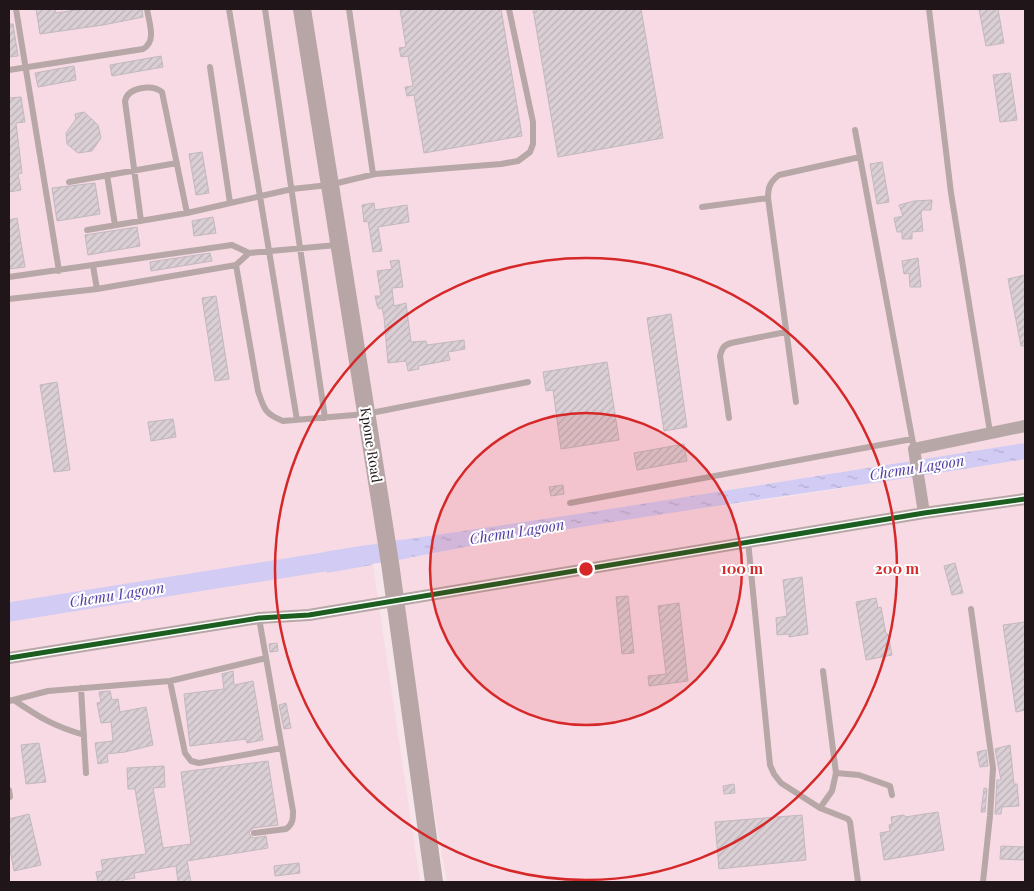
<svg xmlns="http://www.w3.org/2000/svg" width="1034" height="891" font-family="'Playfair Display',serif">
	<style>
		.built { fill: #f7dae4 }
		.water { fill: url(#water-ripples) }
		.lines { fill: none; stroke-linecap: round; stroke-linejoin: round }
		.river { stroke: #d2cbf3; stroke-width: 19 }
		.building { fill: url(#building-hatch); stroke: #c2b8be }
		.service { stroke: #b7a7a7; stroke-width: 6 }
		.minor { stroke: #b7a7a7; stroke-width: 12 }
		.secondary { stroke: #b8a6a6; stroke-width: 18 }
		.cycleway-casing { stroke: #fff; stroke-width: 8 }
		.cycleway { stroke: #1b5e20; stroke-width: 5 }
		.ring { fill: none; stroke: #d62828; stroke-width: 2.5 }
		.labels { text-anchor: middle; stroke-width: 4; stroke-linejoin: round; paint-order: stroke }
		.street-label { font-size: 14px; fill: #201619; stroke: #fff }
		.water-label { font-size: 15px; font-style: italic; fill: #4f3ba2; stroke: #fff }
		.centre { fill: #d62828; stroke: #fff; stroke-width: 2.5 }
		.ring-label { font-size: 15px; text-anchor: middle; font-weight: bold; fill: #d62828; stroke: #fff; stroke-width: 4; stroke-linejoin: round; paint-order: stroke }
	</style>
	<defs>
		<pattern id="water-ripples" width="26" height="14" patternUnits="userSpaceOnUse" patternTransform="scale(1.25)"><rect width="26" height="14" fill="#d2cbf3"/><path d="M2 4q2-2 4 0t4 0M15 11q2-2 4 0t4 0" fill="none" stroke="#b4aed0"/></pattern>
		<pattern id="building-hatch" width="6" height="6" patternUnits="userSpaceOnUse" patternTransform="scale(1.25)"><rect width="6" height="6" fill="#dacfd5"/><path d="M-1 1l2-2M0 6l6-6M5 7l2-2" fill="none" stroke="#bbb1b6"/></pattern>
	</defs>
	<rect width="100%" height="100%" fill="#f6e6eb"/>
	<!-- built -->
	<path class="built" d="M9,9h1016v434l-428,68 -227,34 50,337h-411z
		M1025,459v423h-578l-26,-145 -23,-177 193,-36 202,-28z"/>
	<!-- water -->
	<path class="water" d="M1025,443v16c-209,35 -419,59 -627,101l-3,-19 202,-30z
		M368,545l4,20 -45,8 -3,-21z"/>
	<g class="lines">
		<!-- river -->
		<path class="river" d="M9,612l396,-63"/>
	</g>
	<!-- building -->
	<path class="building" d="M36,9h19l1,4 26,-4h60l1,8 -40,8 -63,9z
		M400,9h101l21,127 -98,17 -10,-58 -7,1 -2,-9 8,-1 -5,-30 -7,1 -2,-9 7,-1z
		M533,9h108l22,129 -105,19z
		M979,9h19l6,34 -18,3z
		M9,24h4l5,32 -9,1z
		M161,56l2,11 -51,9 -2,-11z
		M74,66l2,14 -38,7 -3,-14z
		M1010,73l7,47 -17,2 -7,-47z
		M21,97l4,25 -9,1 6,50 -4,1 3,16 -12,2v-94z
		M84,112l14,13 3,13 -9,13 -14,2 -11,-9 -1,-11 10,-14 -1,-5z
		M202,152l7,41 -13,2 -7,-41z
		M882,162l7,40 -12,2 -7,-40z
		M95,183l5,31 -43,7 -5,-33z
		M932,200l-1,10h-9l-1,3 2,18 -11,1v7h-10v-7h-5l-3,-14 9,-2 -4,-11 15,-4z
		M374,203l1,7 32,-5 2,17 -31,5 4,24 -9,1 -5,-31 -4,1 -2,-17z
		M213,217l3,16 -22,3 -2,-15z
		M17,218l8,49 -16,2v-49z
		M137,227l3,19 -52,9 -3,-20z
		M210,253l2,8 -61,10 -1,-9z
		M918,258l3,29h-11l-1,-14 -5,1 -2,-13z
		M399,260l4,27 -11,1 2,18 12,-3 5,39 15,-1 1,4 37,-5 1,9 -17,3 2,8 -32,6 1,3 -11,2 -2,-10 -18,2 -4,-46 -2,-9 -3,1 -2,-4 -2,-9h6l-4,-25 15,-2 -2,-8z
		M1025,275v71h-4l-13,-67z
		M216,296l13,83 -14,2 -13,-83z
		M671,314l16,113 -23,4 -17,-113z
		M607,362l12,78 -58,9 -8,-59 -7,1 -3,-19z
		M57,382l13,88 -16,2 -14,-87z
		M173,419l3,18 -25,4 -3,-19z
		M684,444l3,17 -50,9 -3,-17z
		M563,485l1,9 -13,2 -2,-9z
		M955,563l8,30 -11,2 -8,-29z
		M802,577l6,57 -19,3v-3l-12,1 -1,-17 11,-2 -4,-36z
		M628,596l6,57 -12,1 -6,-57z
		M876,598l2,10 3,-1 5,27h2l4,21 -26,5 -10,-58z
		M679,603l9,78 -39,5 -1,-10 18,-2 -8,-68z
		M1025,622v88l-9,2 -13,-87z
		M277,643l1,8 -8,1 -1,-8z
		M233,671l1,14 19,-4 10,59 -16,3 -1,-4 -56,7 -6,-52 40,-5 -2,-15z
		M110,691l2,9 6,-1 2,13 26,-5 7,38 -28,7 -18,2 1,8 -10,2 -3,-21 18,-2 -2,-19 -10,1 -4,-20 4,-1 -2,-10z
		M286,703l5,25 -7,1 -5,-24z
		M39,743l7,39 -20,2 -5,-39z
		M1010,745l4,39h3l2,22 -17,1 -1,7h-6l2,-34h4l-6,-31z
		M986,750l2,16 -8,1 -3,-15z
		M268,761l10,64 -25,3 -4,5 4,5 13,-2 2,12 -81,13 4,21h-13l-2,-16 -42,7 1,5 -12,2 1,2h-26l-2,-10 7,-1 -2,-11 45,-6 -11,-65h-7l-1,-21 37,-2 1,21 -12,1 10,60 28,-4 -10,-72z
		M734,784l1,9 -11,1 -1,-8z
		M984,788l3,1 -2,23h-4z
		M938,812l6,38 -60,10 -4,-27 10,-2 -1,-6 3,-1 -1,-7 13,-2 1,2z
		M29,814l12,51 -27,6 -5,-27v-25z
		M802,815l4,45 -87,9 -4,-47z
		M1001,846l24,1v13l-25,-1z
		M299,863l1,10 -25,3 -1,-10z"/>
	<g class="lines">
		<!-- service -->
		<path class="service" d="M16,9l43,262
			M229,9l68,411
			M265,9c20,136 39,272 60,409
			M349,9l24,165
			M929,9l22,184 39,239
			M210,67l20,136
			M9,70l134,-21c14,-8 6,-26 4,-40
			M855,130l58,313
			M107,175l8,50
			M69,182l108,-19
			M702,207l66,-9
			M141,221l-16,-120c3,-14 27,-17 37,-9l25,121
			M87,230l100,-17 105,-24 37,-4 46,-11 126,-10 17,-3 12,-9 3,-8v-22l-24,-113
			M236,265l22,126c6,18 7,23 25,30l83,-7 162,-32
			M93,266l4,23
			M9,277l223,-32 17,8 88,-8
			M9,299l88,-10 139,-24 13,-12
			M796,402l-28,-204c0,-11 2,-16 11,-23l81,-18
			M729,418l-9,-62c2,-8 4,-11 11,-13l55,-11
			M570,503l342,-64
			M748,541l22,224 4,9 7,9 39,25 28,11 2,3 8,60
			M971,609l22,159 -3,48 -7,66
			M266,658l-96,23 15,72 6,8 8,2 83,-15
			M81,688l5,85
			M14,700c26,18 40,26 70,35
			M9,701l39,-10 122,-10
			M836,773l23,2 31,11 2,9
			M9,790l1,7
			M820,808l12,-17 4,-18 -13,-102
			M254,833l32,-4c7,-5 7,-10 7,-18l-34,-193"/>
		<!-- minor -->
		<path class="minor" d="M924,513l-10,-64 111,-23
			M9,658l250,-40 50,-3 615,-102 101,-14"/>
		<!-- secondary -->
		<path class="secondary" d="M302,9l88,554 44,319"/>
		<!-- cycleway casing -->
		<g class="cycleway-casing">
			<path id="cycleway" d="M9,658l250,-40 50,-3 615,-102 101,-14"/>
		</g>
		<!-- cycleway -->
		<use href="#cycleway" class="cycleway"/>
	</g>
	<!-- distance rings -->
	<circle cx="586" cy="569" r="156" fill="#d62828" fill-opacity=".12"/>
	<g class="ring">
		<circle cx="586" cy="569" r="156"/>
		<circle cx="586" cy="569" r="311"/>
	</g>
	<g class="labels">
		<!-- street labels -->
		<g class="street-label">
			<text transform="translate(371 445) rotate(81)" y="5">Kpone Road</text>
		</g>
		<!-- water labels -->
		<g class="water-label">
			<text transform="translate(917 468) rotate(-9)" y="5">Chemu Lagoon</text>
			<text transform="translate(517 532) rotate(-9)" y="5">Chemu Lagoon</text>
			<text transform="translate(117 595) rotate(-9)" y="5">Chemu Lagoon</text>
		</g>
	</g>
	<circle cx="586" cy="569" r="8" class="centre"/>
	<g class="ring-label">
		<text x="742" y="574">100 m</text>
		<text x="897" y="574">200 m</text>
	</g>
	<!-- border -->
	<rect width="1034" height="891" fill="none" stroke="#201619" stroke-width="20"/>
</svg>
